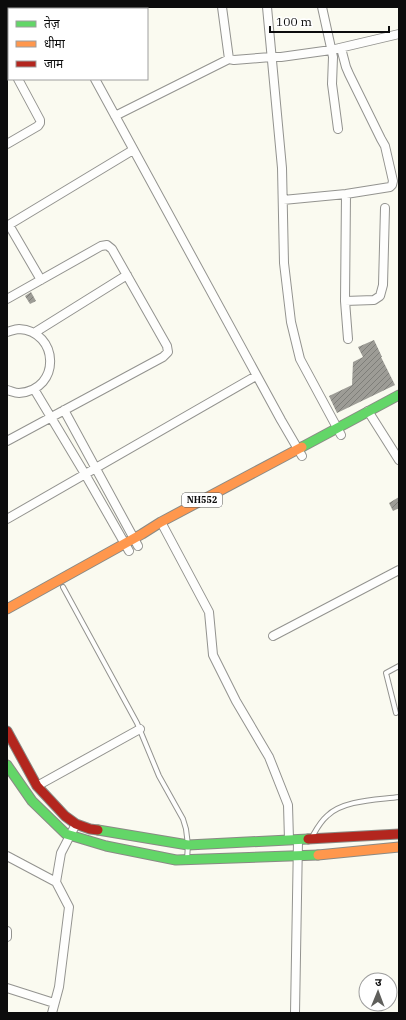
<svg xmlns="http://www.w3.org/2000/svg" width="406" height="1020" font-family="'IBM Plex Serif','Noto Sans Devanagari',serif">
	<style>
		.building { fill: url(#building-hatch) }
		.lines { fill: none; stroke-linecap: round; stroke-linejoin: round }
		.lane-casing { stroke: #93938f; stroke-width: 6 }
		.street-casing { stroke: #93938f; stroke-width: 10 }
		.fast-casing { stroke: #8a8a85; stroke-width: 11 }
		.slow-casing { stroke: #8a8a85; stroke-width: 11 }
		.jam-casing { stroke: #8a8a85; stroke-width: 11 }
		.lane { stroke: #fefefd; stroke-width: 4 }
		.street { stroke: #fefefd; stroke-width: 8 }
		.fast { stroke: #63d668; stroke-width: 9 }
		.slow { stroke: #ff974d; stroke-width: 9 }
		.jam { stroke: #b3261e; stroke-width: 9 }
		.labels { text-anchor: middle; stroke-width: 4; stroke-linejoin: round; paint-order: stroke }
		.shield { fill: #fff; stroke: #555; stroke-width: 1 }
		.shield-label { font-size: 9px; font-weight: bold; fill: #0c0c0c }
	</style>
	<defs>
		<pattern id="building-hatch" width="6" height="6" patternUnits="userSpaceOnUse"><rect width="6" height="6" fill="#9d9c96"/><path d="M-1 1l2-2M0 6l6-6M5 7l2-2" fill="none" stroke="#7e7e79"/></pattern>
	</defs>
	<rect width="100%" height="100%" fill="#fafaf0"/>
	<!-- building -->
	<path class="building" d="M31,292l5,9 -6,3 -5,-8z
		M374,340l8,17h-1l14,28 -58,28 -8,-17 23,-11 1,-23 10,-5 -5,-10z
		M399,497v11l-6,3 -4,-8z"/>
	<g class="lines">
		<!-- lane casing -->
		<g class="lane-casing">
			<path id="lane" d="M63,587l74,136 22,53 24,43 3,10 2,16 -1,14
				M396,713l-10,-40 13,-7
				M312,837c4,-7 8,-15 15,-21 16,-16 50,-16 72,-19"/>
		</g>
		<!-- street casing -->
		<g class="street-casing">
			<path id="street" d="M56,7l1,2
				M222,7l7,52
				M267,7l15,161 2,95 7,59 9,37 41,76
				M322,7l11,50 -1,27 6,45
				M7,60l2,3
				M95,79l186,341 21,36
				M115,116l114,-57 5,1 37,-3h10l50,-7 68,-16
				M7,144l31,-18 2,-3v-3l-22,-41
				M346,194l-1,107 3,38
				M283,200l63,-6 44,-7 2,-2 1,-4 -8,-35 -4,-7 -32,-65 -3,-7 -5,-19
				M9,225l32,55
				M7,226l126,-76
				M7,299l94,-53 6,-1 5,4 55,97 1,6 -5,5 -156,84
				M345,301l29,-1 6,-4 3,-11 2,-77
				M7,332c4,-1 8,-3 12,-3 40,2 43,61 0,64 -4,0 -8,-2 -12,-3
				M34,333l93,-58
				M34,389l51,85 44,77
				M64,410l74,136
				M368,411l31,49
				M7,519l249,-143
				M161,522l48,90 4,43 23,46 33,56 19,48 1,35
				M273,636l126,-66
				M37,786l103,-57
				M7,856l49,26 5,-29 15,-29
				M7,931v6
				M7,988l47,15
				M52,1013l7,-26 10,-80 -13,-25
				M295,1013l3,-173"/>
		</g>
		<!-- fast casing -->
		<g class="fast-casing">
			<path id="fast" d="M302,447l97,-52
				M7,765l25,36 34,33 40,12 70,14 142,-5
				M98,830l90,15 120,-6"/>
		</g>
		<!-- slow casing -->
		<g class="slow-casing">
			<path id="slow" d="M7,609l135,-75 19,-12 141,-75
				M318,855l81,-8"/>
		</g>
		<!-- jam casing -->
		<g class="jam-casing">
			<path id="jam" d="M7,731l30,55 28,30 11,8 14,5 8,1
				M308,839l91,-5"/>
		</g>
		<!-- lane -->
		<use href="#lane" class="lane"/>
		<!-- street -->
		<use href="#street" class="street"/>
		<!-- fast -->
		<use href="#fast" class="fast"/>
		<!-- slow -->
		<use href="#slow" class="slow"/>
		<!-- jam -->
		<use href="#jam" class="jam"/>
	</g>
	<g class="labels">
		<!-- shield labels -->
		<rect class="shield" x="182" y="493" width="40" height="14" rx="3"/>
		<g class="shield-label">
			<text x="202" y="503">NH552</text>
		</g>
	</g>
	<!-- border -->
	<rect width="406" height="1020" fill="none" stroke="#0c0c0c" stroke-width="16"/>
	<!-- legend -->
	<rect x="8" y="8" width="140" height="72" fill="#ffffff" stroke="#9e9e9e"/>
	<rect x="16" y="21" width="20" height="6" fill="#63d668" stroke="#9e9e9e"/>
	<text x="44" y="28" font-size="12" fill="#0c0c0c">तेज़</text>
	<rect x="16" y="41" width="20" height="6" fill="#ff974d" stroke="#9e9e9e"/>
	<text x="44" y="48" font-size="12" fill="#0c0c0c">धीमा</text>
	<rect x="16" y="61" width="20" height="6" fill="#b3261e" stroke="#9e9e9e"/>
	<text x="44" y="68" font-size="12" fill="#0c0c0c">जाम</text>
	<!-- north arrow -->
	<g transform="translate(378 992) rotate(1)"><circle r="19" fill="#ffffff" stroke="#9e9e9e"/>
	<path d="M0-3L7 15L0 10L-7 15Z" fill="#5f5f5c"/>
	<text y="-6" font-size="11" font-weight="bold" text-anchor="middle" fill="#0c0c0c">उ</text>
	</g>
	<!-- scale -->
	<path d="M270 26v6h119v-6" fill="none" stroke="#0c0c0c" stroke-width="2"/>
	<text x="276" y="26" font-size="12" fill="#0c0c0c" stroke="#ffffff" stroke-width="3" paint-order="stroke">100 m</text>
</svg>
